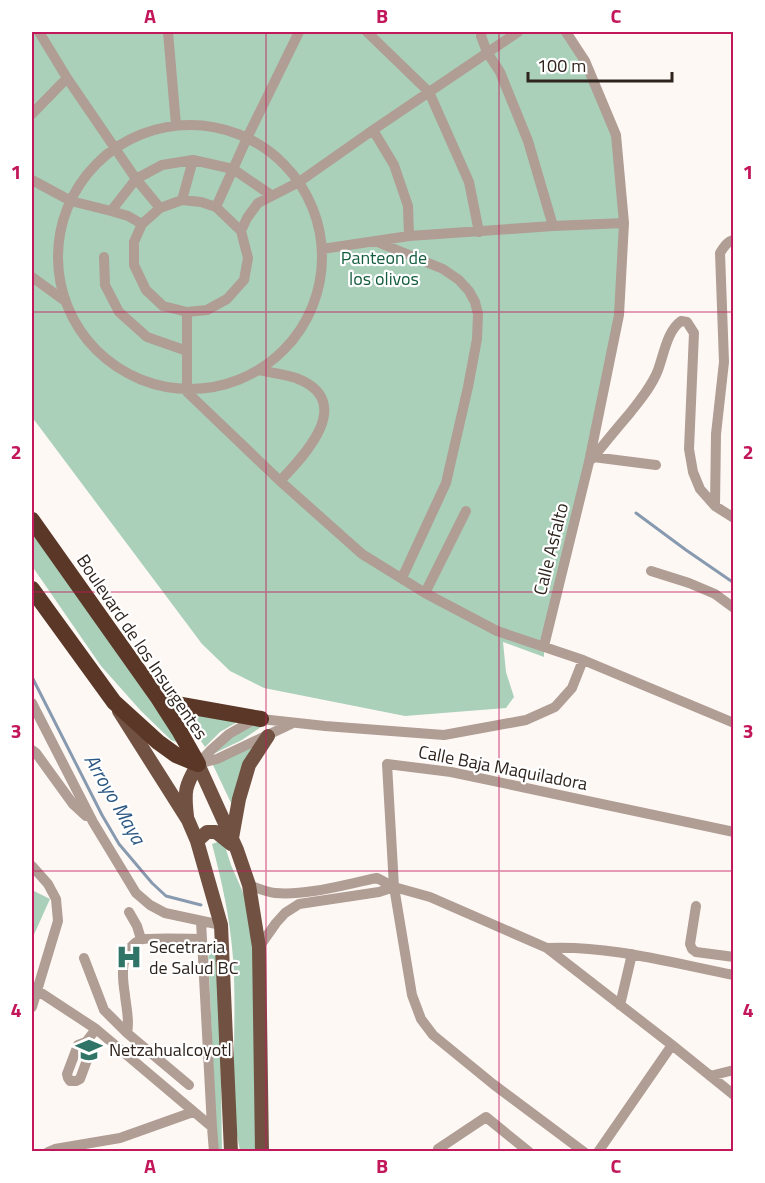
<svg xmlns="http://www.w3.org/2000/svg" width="765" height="1183" font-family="'Titillium Web',sans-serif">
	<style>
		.green { fill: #aad0ba }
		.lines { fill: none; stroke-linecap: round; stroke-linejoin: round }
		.stream { stroke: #879aaf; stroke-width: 3 }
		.minor { stroke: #b09d94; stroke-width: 10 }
		.major { stroke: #715242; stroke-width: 14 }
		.highway { stroke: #5a3726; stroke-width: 16 }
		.grid { fill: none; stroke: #c2185b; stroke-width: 1.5; stroke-opacity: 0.55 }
		.labels { text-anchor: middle; stroke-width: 4.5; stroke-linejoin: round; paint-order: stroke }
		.park-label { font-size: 18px; fill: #145d3e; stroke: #fff }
		.street-label { font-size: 18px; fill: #2e241d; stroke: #fff }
		.poi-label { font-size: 18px; fill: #2e241d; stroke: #fff; text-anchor: start }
		.water-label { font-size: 20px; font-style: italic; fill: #2b5783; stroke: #fff }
		.neatline { fill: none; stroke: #c2185b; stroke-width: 2 }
		.grid-label { font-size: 20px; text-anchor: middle; font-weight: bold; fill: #c2185b }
	</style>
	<rect width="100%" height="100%" fill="#fef8f5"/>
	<!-- green -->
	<path class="green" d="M32,32h534l50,103 8,88 -5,92 -75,331v11l-41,-15 3,30 8,25 -8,11 -101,8 -141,-28 -34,-17 -28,-27 -170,-227z
		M32,531l142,204 3,6 -1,1 -5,-2 -30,-29 -40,-45 -69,-100z
		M178,707l61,14 -19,11 -15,15z
		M267,723l-25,17 -29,14 9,-12 27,-15z
		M253,746l-5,9 -15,52 -21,-44z
		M223,840l8,25 14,32 9,42 5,212h-19l-4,-22c-5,-57 1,-114 -3,-171 -3,-40 -11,-76 -21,-114z
		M32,890l18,9 -18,40z
		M214,945h3l2,13 3,193h-5l-9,-200 2,-4z"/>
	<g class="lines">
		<!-- stream -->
		<path class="stream" d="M636,513l50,37 48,33
			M32,677l70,138 17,29 33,39 14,13 35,9"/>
		<!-- minor -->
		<path class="minor" d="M39,32l28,46 69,101 24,29
			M168,32l8,93
			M367,32l62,60 40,90 10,50
			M482,32l-1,4 6,16 13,20 28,69 25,85
			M32,114l35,-36
			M58 257a132 132 0 1 1 264 0a132 132 0 1 1-264 0Z
			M373,130l21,35 14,41 1,30
			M32,180l39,21 40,10 17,5 14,8
			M182,200l19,2 15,5 25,24 7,27 -4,22 -17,19 -20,11 -20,2 -24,-6 -17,-16 -12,-25v-23l8,-18 18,-16z
			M182,200l11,-40
			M216,207l31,-69 52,-106
			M111,211l25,-32 26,-14 31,-5 40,9 38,26
			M241,231l6,-13 11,-15 41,-21 74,-52 145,-98
			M375,241l68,28 16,11 10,11 6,11 3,12 -1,25 -9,48 -22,96 -44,95
			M322,249l87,-13 144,-10 71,-3
			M104,257l1,28 14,27 28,25 40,14
			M32,277l33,24
			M187,312v80l93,89 82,73 63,39 72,38 86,29 151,63
			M259,370c12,3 25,4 37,8 60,23 10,76 -16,103
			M593,457l63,8
			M592,459c12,-15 25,-31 38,-46 10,-13 22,-27 28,-43 6,-16 9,-39 23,-49l6,1 7,11 -5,116 4,23 7,17 15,17 19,12
			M715,506l1,-72 8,-72 -4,-109c3,-5 7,-12 14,-13
			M651,571l38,12 26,11 19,14
			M425,593l41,-82
			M544,646l45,-184 30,-147 5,-92 -8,-88 -31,-74 -19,-29
			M32,703l61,119 43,71 14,12 15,8 56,12
			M32,750l4,3 37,51 13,12
			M198,764l13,-14 18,-16 21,-12 11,-3 64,7 119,9 82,-15 29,-13 17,-19 11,-28
			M198,764l19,-5 76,-36
			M32,866l16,18 8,15 2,22 -26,86
			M249,885c8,3 17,7 26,8 32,3 71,-9 102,-15l17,9 36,10 117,51 125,97 62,50
			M696,906l-6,38 2,5 4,3 38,5
			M129,912l8,14 4,13
			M201,921l11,206 2,25
			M259,947l17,-24 9,-10 14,-9 80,-12 15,-5
			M547,948c62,-3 125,15 187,27
			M84,958l20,52 23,23
			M32,987l64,42 116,98
			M620,1005l12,-51
			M86,1042l4,10 -10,27 -4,2h-6l-2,-3 -1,-4 11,-29 8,-3 10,-13
			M710,1076l24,-6
			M189,1085l-62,-52c3,-12 -1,-26 -2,-38 -3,-19 -6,-44 15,-55 6,-3 51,-1 62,-1
			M48,1152l7,-3 65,-11 73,-26
			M440,1152l-2,-3 48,-32 43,35
			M584,1152l-91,-68 -60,-49 -12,-16 -9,-24 -18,-108 -7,-123 64,8 283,60
			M598,1152l74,-107"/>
		<!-- major -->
		<path class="major" d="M119,711l69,109 9,21 24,84 10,227
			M198,764l39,86 12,35 10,62 3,205
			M187,816c-3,-25 -2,-30 11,-52
			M232,838l7,-39 10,-34 19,-29
			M197,841l10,-9h9l15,12"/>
		<!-- highway -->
		<path class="highway" d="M32,520l126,178 22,34 18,32
			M32,589l82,113 44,40 18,13 22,9
			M158,698l18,6 85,15"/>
	</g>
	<!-- grid -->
	<path class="grid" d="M266,32v1120M499,32v1120M32,312h702M32,592h702M32,871h702"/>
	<!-- icons -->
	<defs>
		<g id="hospital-bare" transform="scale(2.07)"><path d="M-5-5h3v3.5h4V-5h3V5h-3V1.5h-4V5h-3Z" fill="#307468" stroke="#fff" stroke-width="2.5" paint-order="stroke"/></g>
		<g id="school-bare" transform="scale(2.07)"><path d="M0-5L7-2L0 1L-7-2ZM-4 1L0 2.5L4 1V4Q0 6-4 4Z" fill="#307468" stroke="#fff" stroke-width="2.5" paint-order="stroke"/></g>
	</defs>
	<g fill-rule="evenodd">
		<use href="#hospital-bare" x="129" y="957"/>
		<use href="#school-bare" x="89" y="1050"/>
	</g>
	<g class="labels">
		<!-- park labels -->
		<g class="park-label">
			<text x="384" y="264">Panteon de<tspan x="384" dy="21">los olivos</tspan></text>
		</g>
		<!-- street labels -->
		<g class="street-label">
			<text transform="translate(551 549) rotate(-76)" y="6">Calle Asfalto</text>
			<text transform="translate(142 647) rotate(56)" y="6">Boulevard de los Insurgentes</text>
			<text transform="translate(503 768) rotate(11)" y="6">Calle Baja Maquiladora</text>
		</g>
		<!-- poi labels -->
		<g class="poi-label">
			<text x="149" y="953">Secetraria<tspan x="149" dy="21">de Salud BC</tspan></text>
			<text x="109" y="1056">Netzahualcoyotl</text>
		</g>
		<!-- water labels -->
		<g class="water-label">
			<text transform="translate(115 799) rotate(60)" y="7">Arroyo Maya</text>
		</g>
	</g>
	<!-- border -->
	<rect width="765" height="1183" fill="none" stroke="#ffffff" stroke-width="66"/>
	<!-- scale -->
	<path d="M528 72v9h144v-9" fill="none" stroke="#2e241d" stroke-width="3"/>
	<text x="537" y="72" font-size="18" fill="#2e241d" stroke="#ffffff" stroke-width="4.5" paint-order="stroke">100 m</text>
	<rect x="33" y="33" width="699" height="1117" class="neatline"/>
	<g class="grid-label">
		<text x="150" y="23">A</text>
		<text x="382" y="23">B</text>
		<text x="616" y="23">C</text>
		<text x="16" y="179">1</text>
		<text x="748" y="179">1</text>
		<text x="16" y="459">2</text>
		<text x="748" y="459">2</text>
		<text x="16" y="738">3</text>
		<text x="748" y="738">3</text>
		<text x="16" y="1017">4</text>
		<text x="748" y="1017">4</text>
		<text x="150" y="1173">A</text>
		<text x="382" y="1173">B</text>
		<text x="616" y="1173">C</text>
	</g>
</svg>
